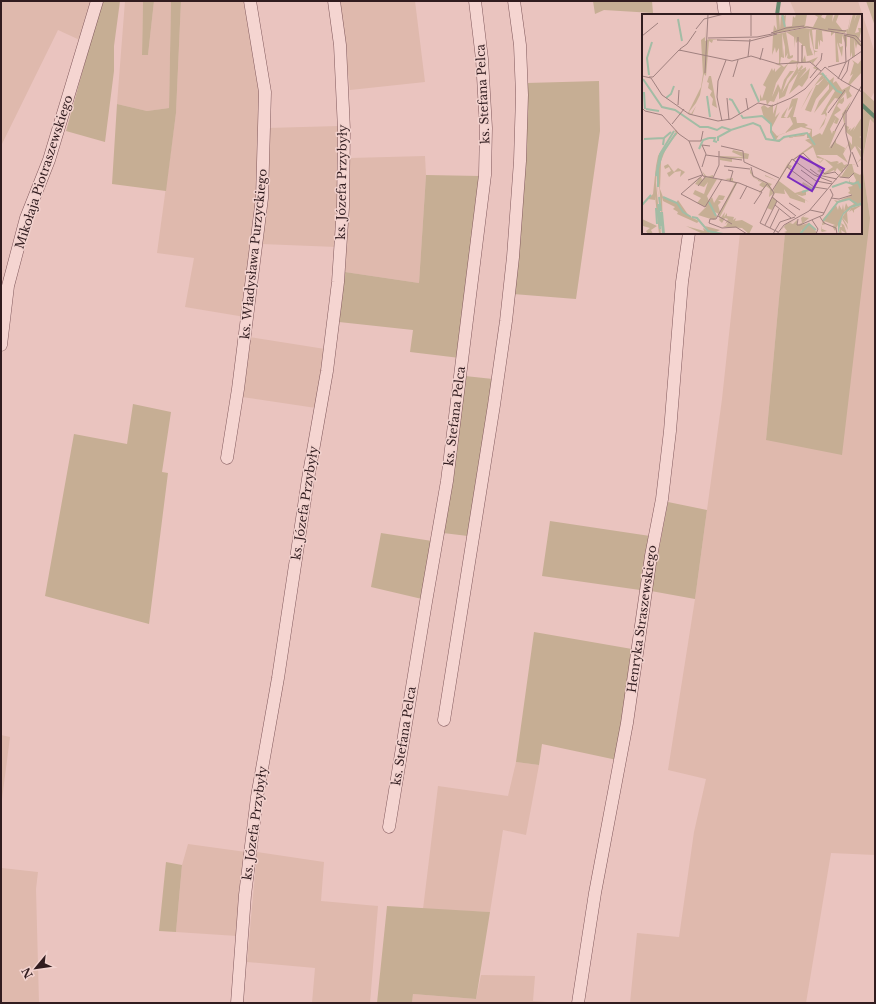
<svg xmlns="http://www.w3.org/2000/svg" width="876" height="1004" font-family="'Libre Baskerville',serif">
	<style>
		.farmland { fill: #dfb9ad }
		.green { fill: #c6ae94 }
		.lines { fill: none; stroke-linecap: round; stroke-linejoin: round }
		.stream { stroke: #6a896f; stroke-width: 4 }
		.minor-casing { stroke: #81595c; stroke-width: 13 }
		.minor { stroke: #f5d5d1; stroke-width: 12 }
		.labels { text-anchor: middle; stroke-width: 3; stroke-linejoin: round; paint-order: stroke }
		.street-label { font-size: 12px; fill: #311c1f; stroke: #f2d2ce }
		.inset-river { fill: none; stroke: #a2bca5; stroke-width: 2 }
		.inset-road { fill: none; stroke: #a0817f; stroke-width: 1 }
		.view { fill: #7b2cbf; fill-opacity: 0.15; stroke: #7b2cbf; stroke-width: 2 }
		.inset-edge { fill: none; stroke: #311c1f; stroke-width: 2 }
	</style>
	<rect width="100%" height="100%" fill="#eac4bf"/>
	<!-- farmland -->
	<path class="farmland" d="M1,1h92l-11,40 -24,-11 -57,116z
		M125,1h18l-1,54h6l6,-54h17l-2,107 -22,3 -30,-7z
		M181,1h66l15,116 -3,78 -14,122 -60,-10 9,-49 -37,-5 19,-140z
		M339,1h76l10,81 -75,8z
		M790,1h68l17,52v38l-4,7 -10,-9v-74h-65z
		M871,118l4,6v731l-44,-2 -25,150h-176l7,-70 42,4 15,-105 12,-53 -38,-9 27,-171 27,-200 18,-166h45l-19,207 104,-222 -8,-55z
		M339,126l-2,121 -76,-3 8,-59 -2,-57z
		M425,156l1,19 -7,108 -74,-11 5,-114z
		M249,337l76,12 -9,59 -74,-11z
		M1,735l9,2 -9,70z
		M516,762l23,3 -13,70 -23,-5 -13,82 -67,-3 15,-123 70,10z
		M188,844l58,8 -9,84 -61,-4 6,-67z
		M257,852l67,10 -3,39 57,5 -8,97h-58l3,-35 -68,-6z
		M2,868l36,4 -2,17 3,114h-38z
		M481,975l54,1 -2,25 29,2h-150l1,-9 63,5z"/>
	<!-- green -->
	<path class="green" d="M102,1h18l-6,45v25l-9,71 -39,-11z
		M143,1h11l-6,54h-6z
		M171,1h10l-5,112 -10,78 -54,-7 5,-80 30,7 22,-3z
		M593,1h59l1,12 -49,-3 -9,4z
		M866,1h9v25z
		M599,81l1,50 -24,168 -63,-5 13,-211z
		M861,89l14,13v22l-5,-5 -8,44 8,55 -28,237 -76,-15 19,-207h76z
		M426,175l54,1 -20,182 -50,-6 3,-22 -74,-8 6,-50 74,11z
		M465,376l28,3 -25,157 -25,-3z
		M133,404l38,8 -9,60 6,1 -19,151 -104,-28 29,-162 53,10z
		M668,502l39,8 -12,89 -44,-8z
		M550,521l100,15 -10,54 -98,-14z
		M381,533l51,8 -10,58 -51,-12z
		M534,632l98,17 -15,111 -75,-16 -3,21 -23,-3z
		M166,862l16,3 -6,67 -17,-1z
		M387,906l103,6 -14,87 -63,-5 -1,9h-35z"/>
	<g class="lines">
		<!-- stream -->
		<path class="stream" d="M777,15l2,-14
			M861,104l14,13"/>
		<!-- minor casing -->
		<g class="minor-casing">
			<path id="minor" d="M723,1l2,14
				M1,345l7,-59 18,-68 23,-58 48,-159
				M227,458l11,-69 24,-191 3,-106 -15,-91
				M444,720l50,-315 12,-84 7,-64 7,-96 2,-66 -2,-50 -6,-44
				M389,827l37,-225 21,-121 38,-306 1,-47 -4,-69 -7,-58
				M237,1003l8,-108 12,-98 21,-119 30,-199 19,-108 11,-89 5,-75 1,-77 -4,-85 -6,-44
				M578,1003l17,-110 32,-170 24,-167 11,-57 8,-68 12,-149 7,-49"/>
		</g>
		<!-- minor -->
		<use href="#minor" class="minor"/>
	</g>
	<g class="labels">
		<!-- street labels -->
		<g class="street-label">
			<text transform="translate(483 94) rotate(-93)" y="4">ks. Stefana Pelca</text>
			<text transform="translate(44 172) rotate(-72)" y="4">Mikołaja Piotraszewskiego</text>
			<text transform="translate(342 182) rotate(-89)" y="4">ks. Józefa Przybyły</text>
			<text transform="translate(254 254) rotate(-84)" y="4">ks. Władysława Purzyckiego</text>
			<text transform="translate(455 416) rotate(-83)" y="4">ks. Stefana Pelca</text>
			<text transform="translate(305 503) rotate(-81)" y="4">ks. Józefa Przybyły</text>
			<text transform="translate(642 619) rotate(-82)" y="4">Henryka Straszewskiego</text>
			<text transform="translate(404 736) rotate(-81)" y="4">ks. Stefana Pelca</text>
			<text transform="translate(255 823) rotate(-82)" y="4">ks. Józefa Przybyły</text>
		</g>
	</g>
	<!-- overview -->
	<g transform="translate(642 14)">
		<rect width="220" height="220" fill="#eac4bf"/>
		<path d="M134,0l3,1 1,14 1,-13 3,3 -2,-5 3,2 1,-2 -1,13 7,-1 1,-10 2,2 1,-4h11l-2,12 8,1 5,-10 -5,-3h10l-2,3 4,2 2,-5h6l-1,8 3,-8h4l-3,8 7,9 5,-2 3,-15 -3,18 5,-18h3l-2,7 3,-7h4l-6,19 4,-1 -1,-4h4l-3,11 3,8 -5,-3 -1,5 -2,-10 1,17 -3,2v-6l-2,6v-21h-3v11l-5,-13v9l-3,-1 1,4 3,-1 -1,11 -5,-15 2,20h-3l-1,-30 -4,4v-4l-9,-1 1,11 -3,-2v7l-2,-7v9h-3l1,-19h-4l2,20 4,2h-3v4l-6,-26 1,17 3,8 -6,1 -2,-10h-2l-1,16 3,-7 1,7 12,-5 -5,6 7,8 -7,-3 2,-2 -4,-4 -13,1 -2,6 1,-6 -9,1 -12,19 -4,14 6,-13 3,6 5,-17 -2,7 6,-9h4l-7,8 -5,14 16,-27v4l4,-5 1,2 -14,17 -4,12 -6,3v-8l-5,11 -4,-1 -3,4 -1,-5 -6,1v-7l2,5 4,-12 -3,-2 9,-17 1,3 2,-3v4l6,-6 -6,-2h4v-16l-3,5 -1,-6 -3,8 1,-20 31,-7 32,4 9,3 2,-1 -1,-3 -1,2 -42,-6 -30,7 1,-9 3,5zM144,18l8,5 1,11v-11l1,6 2,-2 4,3v12l-1,6 -9,-2 -8,7 -4,-3 1,-7 3,1v-10l-1,9 -1,-24 3,14v11l3,-5 -1,5 2,1 3,-1 1,-1v-2l-3,1zM64,10l-1,17 4,-2 14,1h-10l-1,3 -3,-2 -3,35 -2,-2 -4,21 -4,8 -7,9 2,2 5,-8 -4,9 -4,-2 13,-26 2,-13 -2,-34 4,-3zM210,46l6,4 3,-4 1,12 -12,13 -2,-1 5,-10 -3,2 4,-13zM164,53v3l2,-2 -9,11 11,-11 -2,10 -6,9 -3,-2 -10,9 10,-23zM179,58l3,5 3,-2 -2,3 3,4 6,-5 -1,6 3,-2 6,9 9,-5 -2,6 3,5 -5,3 -1,-7 -6,8 4,-3v4l-2,3 -3,-1 -2,3 4,4 -7,5 5,4 -2,5 -3,-1 2,-5 -6,11 2,5 1,-3h3l-7,17 7,-9v4l9,5 -1,3 5,-8 -1,-4 4,6v-8l-6,-5 -4,-18 9,-13 -6,14v10l4,2 -1,3 3,-2 -1,3 5,-5 -2,5 9,-14v19l-3,1 3,1v12l-5,-4 5,6v7l-5,4 4,-5 -6,-12 -4,5 -3,-6 -5,9 5,9 2,-9 1,1 -3,8 -11,-8h-21l15,7 6,-1 2,1 -2,2 5,-2 2,3 4,-1 -3,5 -2,-1 1,2 -3,5 -2,3 -1,-4 2,2 2,-3 -5,-5 -2,4 -1,-2 -10,5 -7,-4 3,-2 4,4 9,-6 -9,-8 -4,4 -4,-5 4,4 3,-3 -6,-1 -4,-11 -22,14 -3,3 4,2 -2,3 -3,-2 -8,14 16,12 14,-4 -7,-5 1,-2 10,6 -7,2 5,3 -5,-3v5l-4,1 -6,-2 13,8 -4,-2v3l-15,-5 -6,-9 1,5 -10,-1 -2,4 14,13 -10,-9 -5,9 -5,-2 -5,10 12,-25 -5,4 1,-8 -4,-3 -7,8 1,-3 -5,-3 5,3 4,-3 -5,-3 3,-3 -4,-1v-1l-4,-2 -3,-3 5,4 12,5 -3,-2 -9,-3 -6,-6v-4l5,9 17,6 -2,2 3,5 5,-10 -13,-5v-1l13,6 10,-18 24,-18 -7,-5 6,-2h-4v-5l-3,3 -20,2 -5,4 -14,-4 -4,-8 5,8 9,2 -4,-8v-8l-7,-6 -3,-11 3,-2 4,3 5,-4v10l5,-13 -3,16 5,-5 -9,17 6,7 8,-3 8,-9 -3,-7 -2,1h-7l1,-3 6,-8 -4,10 3,1 6,-12 -5,5 4,-12 6,-1 -5,19h3l1,6h7l4,2 -3,2 7,2v8l8,-4 2,2 17,-36 -4,-1 -7,9 -2,5 1,2 -3,10 -5,6 7,-13 -1,-3 -4,1 14,-24 -2,-2 -19,24 5,-12 10,-12v-5l-13,15 -5,13 -6,-2 11,-25h2l6,-7 -10,8 -13,23 8,-16 13,-18h-3zM159,113l10,3 -1,3 -34,7 3,-5zM67,62h2l6,32 -5,-3 1,-6 -3,-4 2,-4 -4,-3 1,-5 -2,-1zM34,116l2,3 -11,13 -6,15 -1,28 3,8 13,6 2,-3 11,16 10,5 -2,2 -20,-9 1,-2 -5,-3 2,-2 -12,-6 -1,-4 1,37 -5,-64 5,-19 13,-19 -12,15 -5,15 -2,14 2,29 -2,-24v-12l1,-8 4,-10 4,-7 10,-12 -2,-1 -12,18 -5,16 -1,18 5,51h-2l-4,-38v4l-7,-1 5,-5 3,-28 2,-10 6,-10 10,-15zM91,136l16,4 -1,5 -11,-1 -5,1v3l-12,-2v-4l23,1 -11,-5zM26,150l6,8 4,-4 7,4 -5,5 1,-6 -6,1 -6,5 -2,-4 4,-2 -2,-4 -4,2 -1,-3zM207,150h4l5,2 -6,-2 2,8 6,3 2,-2v29l-17,9 -10,20 -3,-5 3,-1 -11,-4 2,3 -4,1v4l5,2 -5,1 -1,-1 2,-12 14,-16 -3,-3 4,1 14,-6 -4,-2 2,-2 -2,-4 5,-1 -4,-3v-4l1,3 5,1 1,-3 1,2 -4,-8 -5,4 -7,-1zM207,185l5,5 -6,3 -2,-4 -2,8 -1,-7 -1,6 -3,-5 -1,5 -2,-5 -3,2 7,-6zM60,157l5,6 6,-2v3l4,1 -10,17 2,5 3,-4 2,6 5,-8 6,1 -2,4h-5l3,2 -3,3 2,7 15,-29 -10,-4 8,-1v3l4,2 -18,36v-5l-4,-2 2,5 -3,3 -16,-5 8,-8 -9,-4 4,-5 -8,-4 2,-4 9,4 4,-12 -4,5 -9,-3 5,-7 -10,8 11,-8 1,3 3,-3zM220,191l-8,5v3l-2,-3 -3,2 2,-3 -4,3 1,12 -6,-7 5,8 1,5 -6,-11 -2,8h2l-1,-4 3,2 3,9 -6,-4 1,4h-3l1,-9 3,-9 3,-4 5,-4zM83,198l-1,5 3,-4v3l7,1 -1,3 3,-2 -1,3 7,-1 11,6 -4,8 -7,-6 -17,-1 -2,-1h3l2,-4 -3,2 3,-5 -3,-1 -3,5 -3,-3zM165,199l-4,4 6,1 -8,7 8,-2 9,11h-17l1,-5 -2,5h-11l-5,-2 3,-1 -3,-4 -6,7 8,-10 8,-3 -4,2 3,1 4,-4v5l5,-2 -1,-5zM0,205l15,7 -6,4 2,4h-5l-2,-3 4,-3 -7,-2zM44,212l18,5 -1,-3 7,5 -5,-7 15,4 -8,4h-9z" fill="#c6ae94" fill-rule="evenodd"/>
		<path d="M220,188v3l-11,3 -8,7 -5,19v-11l5,-10 8,-7z" fill="#a2bca5"/>
		<path class="inset-river" d="M140,0l3,13M36,5l4,22M180,59l15,18 5,2M7,61l-2,-17 5,-16M1,65l19,28 13,3 25,17h8l9,3 5,-3 9,3 22,-7 7,3 6,13 13,2 5,-4 23,-4 8,12M109,70l8,18M2,78l1,17M65,82l3,21M24,84l5,-4 3,-8M87,85l3,1 8,14M4,95l13,2M99,101l2,3 19,-2 9,8v8l4,8M67,124h6l-1,3 3,1M2,125l20,-1M76,127v-4l13,-7M21,131l1,-7 7,-6M57,135l4,-9 6,-2M20,140l14,-21M14,162l4,-22 14,-23M16,173v-18l4,-15M190,173l14,-5 7,2 5,-2 2,5 2,-4M160,178l13,-4M17,183l2,14M21,183l14,6 6,9 8,5M67,188l7,14M16,190l3,22M0,191l9,-10M14,194l1,16M16,196l2,19M19,198l2,22M20,198l2,22M50,203l5,1 11,13 15,3M181,207l15,-19 11,-3 8,5M158,220l9,-10 7,6"/>
		<path class="inset-road" d="M54,15l8,-10 20,-5h20M186,15l18,2M129,19l15,-5 18,-2M202,21l10,3 8,9M203,21l1,27M0,22l16,-13M109,22v-22M156,23v25M66,24l49,-1 50,-10 49,9 6,7M75,26l33,1 27,-7M38,35l7,-5 9,-13M39,36h-2l53,11 19,-5 27,8 32,-2 11,9M106,43l2,-18M118,46l3,-12M160,48v-17M174,52l5,-6 1,-7M186,53l18,-5M63,59l3,-59M0,62l9,2 11,17 27,19 29,7 13,-2 27,-16 14,3 19,-8 14,-9 20,-22 16,13 21,12M7,63h4l26,-27M91,63l5,-17M168,64l8,-10M196,65l8,-17 16,-11M199,66l6,-9 2,-11M76,67l-1,16 5,24M76,67l8,-21M85,84l2,22M104,84l2,12M36,91l1,-15M0,94l3,3 17,4 17,19 10,7 14,35 36,7 22,9 6,-8M186,99l17,-23M30,110l12,-15M193,117l11,-21M47,127h12l2,-10M79,132l22,5 1,11 35,16M189,134l14,-25M210,138l6,15M64,141l36,5M151,146l10,-7 22,21 10,-2 3,3M82,152l26,3M60,153l4,-13 -4,-9 8,1M109,153l2,9 14,7 7,10 -14,30 18,9M145,153l27,20 13,2M168,155l8,6 19,4M86,156l5,1 -3,10M159,156l15,11 16,3M61,161l-22,19 24,13 17,-28M198,163l9,1 5,-5M71,164l6,-13v-14M46,166l14,-5M56,172l8,-10M130,177l20,-32 22,16 18,7M130,183l24,19M189,184l8,1 13,-4M98,185l7,-13M147,189l11,7M112,190l8,-12M133,191l16,13M168,196l14,3M76,202l14,8M178,203l4,6 12,5 1,6M156,205l-1,6h3l23,-10 10,-20 -3,-6M170,206l6,9 -2,5M67,209l1,-4h6l21,-37M67,209l13,5 14,-1 11,7M123,211l12,-24M128,214l9,-19M131,220l7,-12 15,-5M135,220l7,-9 25,-14 39,-46 3,-12 -5,-20v-20l16,-28"/>
		<path class="view" d="M158,142l24,13 -12,22 -24,-14z"/>
		<rect width="220" height="220" class="inset-edge"/>
	</g>
	<!-- border -->
	<rect width="876" height="1004" fill="none" stroke="#311c1f" stroke-width="4"/>
	<!-- north arrow -->
	<g transform="translate(36 968) rotate(241)" stroke="#f2d2ce" stroke-width="3" paint-order="stroke">
	<path d="M0-3L7 15L0 10L-7 15Z" fill="#311c1f"/>
	<text y="-6" font-size="11" font-weight="bold" text-anchor="middle" fill="#311c1f">N</text>
	</g>
</svg>
